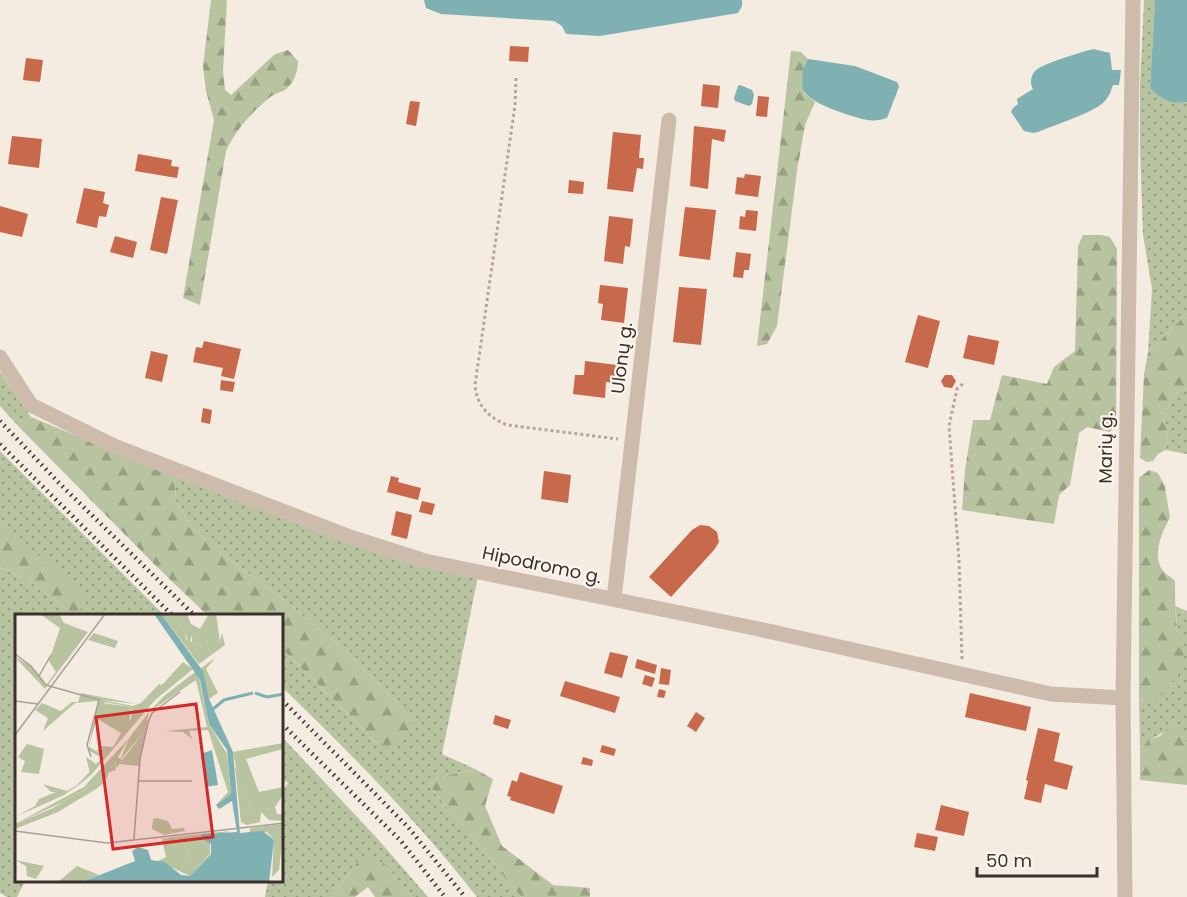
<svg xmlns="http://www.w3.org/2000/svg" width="1187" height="897" font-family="Poppins,sans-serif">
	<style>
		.grass { fill: url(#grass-dots) }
		.forest { fill: url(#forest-firs) }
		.water { fill: #7fb0b2 }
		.building { fill: #c8694b }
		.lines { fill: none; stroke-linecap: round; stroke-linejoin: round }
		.path { stroke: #b9a596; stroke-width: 3; stroke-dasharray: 3 3; stroke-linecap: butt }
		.minor { stroke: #cdbbac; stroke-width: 15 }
		.tertiary { stroke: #cdbbac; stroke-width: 15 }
		.rail { stroke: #3b302b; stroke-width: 4.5; stroke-dasharray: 1.5 4.5; stroke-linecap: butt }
		.labels { text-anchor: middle; stroke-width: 4.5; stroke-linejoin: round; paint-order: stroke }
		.street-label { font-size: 18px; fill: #3b302b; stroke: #fbf5ee }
		.inset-river { fill: none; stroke: #7fb0b2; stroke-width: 3 }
		.inset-road { fill: none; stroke: #aaa098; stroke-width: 1.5 }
		.view { fill: #d62828; fill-opacity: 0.15; stroke: #d62828; stroke-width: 3 }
		.inset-edge { fill: none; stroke: #3b302b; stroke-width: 3 }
	</style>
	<defs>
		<pattern id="grass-dots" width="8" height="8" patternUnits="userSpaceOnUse" patternTransform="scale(1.5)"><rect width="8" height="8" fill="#b8c4a0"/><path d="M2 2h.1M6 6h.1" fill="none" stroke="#97a083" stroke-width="1.8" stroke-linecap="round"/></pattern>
		<pattern id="forest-firs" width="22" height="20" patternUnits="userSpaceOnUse" patternTransform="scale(1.5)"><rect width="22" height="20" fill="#b8c4a0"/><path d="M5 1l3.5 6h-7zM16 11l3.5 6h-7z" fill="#97a083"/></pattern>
	</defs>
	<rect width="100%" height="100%" fill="#f4ebe1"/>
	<!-- grass -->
	<path class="grass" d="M1144,0h11l-5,88 29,15 8,-1v211l-39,40 4,-64 -9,-54 -3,-87v-63z
		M0,372l31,45 -11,11 -20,-22z
		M1187,388v66l-22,-4 3,-14 -4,-15 6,-19 7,-9z
		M0,451l164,164h-148v265l9,1 -8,16h-10l-7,-4v-326l28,13 42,31 -62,-79 -8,-8z
		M174,476l304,100 -36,178 33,15 -35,8 -12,7 93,113h-44c-59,-76 -126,-143 -195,-210v-38l96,95 34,-21 -11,-16 -58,-58 -66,-55 -66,-48 -21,-21 -14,-24z
		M1175,606l12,5v133l-10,-17c-10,1 -28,14 -37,21l-1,-50 9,6 36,-47 -6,-23z
		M282,737l94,100 52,60h-16l-28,-34 -25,-3 -28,37h-66l3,-16 14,-1v-87l6,-10 -6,-5z"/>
	<!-- forest -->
	<path class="forest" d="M211,0h16l-4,71 2,19 6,5 44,-41 13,-4 10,11c0,11 -4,22 -13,29 -6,3 -12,4 -17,9 -18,15 -32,31 -42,52l-26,154 -17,-7 31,-178 -8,-29 -3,-25z
		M791,51l10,1 7,7 -3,6 -1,28 11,9 -10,23 -8,46 -20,155 -10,18 -10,2z
		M1083,235h18l9,2 7,12 -1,176 -6,7 -23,-5 -8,6 -9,52 -11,10 -5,29 -92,-14 3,-40 8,-50h17l12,-45 45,9 7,-17 21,-16 3,-105z
		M1187,313v75l-10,5 -7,9 -6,19 4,15 -3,14 -7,4 -5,7 -6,1 -7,-4 4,-84 4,-21z
		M31,417l143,59 2,25 14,24 21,21 66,48 66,55 58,58 11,16 -6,13 -20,12 -8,-4 -96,-95v-34h-75l-52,-50 -135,-137z
		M1149,470l9,3 7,14 5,31c-8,13 -17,35 -9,50 3,5 10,9 14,13 0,18 0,35 3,52 1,7 6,16 6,23 0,16 -22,42 -36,48l-9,-6v-220z
		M0,524l86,69v12l-9,7 -7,-1 -42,-31 -28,-13z
		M1178,727l9,17v41l-47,-5v-32l10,-8 10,-4 8,-8z
		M475,769l18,10 -8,27 17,40 51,39 37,3v9h-69l-93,-113 12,-7z
		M370,858l14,5 28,34h-37l-7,-10 -13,10h-24l28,-37z"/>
	<!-- water -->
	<path class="water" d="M424,0h318v6l-4,7 -138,23 -34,-2 -4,-8 -8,-5 -113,-7 -15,-6z
		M1155,0h32v102c-15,3 -26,-3 -37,-14z
		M1093,49l17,4 2,17h9l-2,15h-6c-2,6 -4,12 -9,17 -11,11 -50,23 -66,30l-5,1 -9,-2 -13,-19 2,-4 5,-4 -1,-5 16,-10c-3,-5 -3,-12 2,-18 6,-7 47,-19 58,-22z
		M808,59l47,7 42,16 2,5 -12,31c-6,2 -13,3 -19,2 -14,-2 -59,-17 -64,-29 -4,-11 -1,-23 4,-32z
		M740,85l12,5 2,5 -2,9 -3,2 -14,-5 -1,-3 4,-12z"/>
	<!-- building -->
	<path class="building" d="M510,46l19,1 -1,15 -19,-1z
		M26,58l17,2 -3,22 -17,-2z
		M703,84l17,2 -2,22 -17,-2z
		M758,96l11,1 -2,20 -11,-1z
		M410,101l10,1 -4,24 -10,-2z
		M694,126l32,4 -2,12 -12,-3 -4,50 -18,-3z
		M613,132l28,3 -2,23h5l-1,11 -6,-1 -4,24 -26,-3z
		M12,136l30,3 -3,29 -31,-4z
		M138,154l34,6 -1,6 8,1 -2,11 -42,-7z
		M745,174l16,2 -3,21 -23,-3 2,-17 7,1z
		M569,180l15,2 -1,12 -15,-1z
		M84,188l21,4 -2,11 6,2 -3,12 -7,-1 -2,12 -21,-5z
		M161,197l17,3 -11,54 -17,-4z
		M0,206l28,8 -6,23 -22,-5z
		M685,207l31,3 -6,50 -31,-4z
		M746,210l12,1 -2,20 -17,-2 1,-13 5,1z
		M609,216l24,3 -3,28 -5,-1 -2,18 -19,-3z
		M115,236l22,6 -4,16 -23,-6z
		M736,252l15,2 -2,16h-5l-1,8 -10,-1z
		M600,285l28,3 -4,35 -23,-3 2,-16 -5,-1z
		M679,287l28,2 -6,56 -28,-3z
		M918,315l22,6 -12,47 -23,-6z
		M968,335l31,6 -5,24 -31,-7z
		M204,341l37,8 -7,30 -13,-3 2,-8 -30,-6 3,-15 6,1z
		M151,351l17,4 -6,27 -17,-4z
		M585,361l32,4 -2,18 -9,-1 -1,16 -32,-4 2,-19h9z
		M945,375h7l4,6 -4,7 -8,-1 -3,-6z
		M221,380l14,2 -2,10 -13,-2z
		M203,408l9,2 -2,14 -9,-2z
		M544,471l27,4 -3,28 -27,-4z
		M391,476l8,2 -1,4 23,6 -3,12 -31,-8z
		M422,501l13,3 -3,11 -13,-3z
		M396,511l16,4 -5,24 -16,-4z
		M700,525l9,1 8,6 2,10 -5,8 -43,47 -22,-20 43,-47z
		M610,652l18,4 -6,22 -18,-5z
		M637,659l20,6 -2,9 -20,-6z
		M661,668l10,2 -2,15 -10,-1z
		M645,675l10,3 -3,9 -10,-3z
		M565,681l55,16 -5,16 -55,-17z
		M659,689l7,2 -2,7 -7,-1z
		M970,693l61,14 -5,24 -61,-14z
		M696,712l9,6 -9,14 -9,-6z
		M495,715l16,5 -3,9 -15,-5z
		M1038,728l22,5 -6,28 19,5 -6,24 -22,-6 -4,19 -17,-4 4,-18 -2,-1z
		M602,745l14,4 -2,7 -14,-4z
		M583,757l10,3 -1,6 -11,-2z
		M520,772l43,14 -9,28 -44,-14 1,-3 -4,-1 5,-16 5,2z
		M941,805l28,7 -5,24 -29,-6z
		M917,833l21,4 -3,14 -21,-4z"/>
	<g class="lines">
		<!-- path -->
		<path class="path" d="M516,78l-1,27 -40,280c2,21 13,32 32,40l111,14
			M962,659l-3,-99 -10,-134 8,-37 8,-7"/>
		<!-- minor -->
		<path class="minor" d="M0,357l31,48 83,41 236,91 75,24 329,67 297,66 72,4
			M614,599l55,-479"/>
		<!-- tertiary -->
		<path class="tertiary" d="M1125,897l-2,-199 10,-698"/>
		<!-- rail -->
		<path class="rail" d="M0,421l60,63 134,131
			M0,444l172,171
			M282,700l126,127 57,70
			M282,724l119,117 44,56"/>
	</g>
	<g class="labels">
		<!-- street labels -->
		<g class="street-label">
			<text transform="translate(622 358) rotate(-83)" y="6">Ulonų g.</text>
			<text transform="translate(1106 448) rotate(-89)" y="6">Marių g.</text>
			<text transform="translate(542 565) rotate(12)" y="6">Hipodromo g.</text>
		</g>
	</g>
	<!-- overview -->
	<g transform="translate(15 614)">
		<rect width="268" height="268" fill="#f4ebe1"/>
		<path d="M146,0h7l17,18 1,7 6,3v-8l3,1 6,13 19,-7 2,-8 3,12 -26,19zM79,19l24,8 -3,7 -27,-8zM200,44l-9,11 12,24 -9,6 -8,-31zM168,48l10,7 -38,31 -64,75 -11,9 -16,11 -49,22 20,-11 4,-7 17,-7h-5l-8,-8 24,7 10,-6 28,-29 -8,-5 2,-5 14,1 8,-14 -25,-15 6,-15 30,4 -3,14zM180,58l4,6 -50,34 15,-16zM66,79l56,11 -35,-4 -14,50 10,-49 -23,2 -32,28 5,-13 -13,-8 7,-7 19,8 11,-9h6zM131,116l-7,36 -20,-2 -2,4 -2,-5 -18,19 -34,20 -48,22 69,-37 45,-49 -11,19 4,3zM12,130l17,5 -5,25 -18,-2 4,-11 -7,-4zM220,153l5,5v14l11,18 -4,8 -7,1zM268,210v8l-9,8 -7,-8 -17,1v-5zM215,217l-28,8 8,3v12l-20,22 -32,-15 8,-4 -4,-17 7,1 4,12 16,9 3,-2 -9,-18 -10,-5zM0,246l29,6 -8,13 -9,-3 -1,-10z" fill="#b8c4a0"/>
		<path d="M25,0h19l5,9 24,9 -43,57 -30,-32 16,9 15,19 10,-13 -7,-11 11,-33zM153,0h19l4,10 9,5 9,-15h7l4,27 -18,8 -9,-16 -4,11 -4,-12zM184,64l10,46 18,30 4,40 -15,11 12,-13 -20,-62 -19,1 3,8 -9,-7 -18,-1 42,-4 -11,-47zM144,70l4,2 -32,36 1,-15 -27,-5 -10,16 7,-18 31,6 8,-3zM134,98l-3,18 -26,30 9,-22zM268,129v6l-37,10 13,33 24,-5v8l-8,12 2,7h6v7l-14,-1 -8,-8 -1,10 -13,3 -6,-3 -1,-9 7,-1 4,-8 -11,-18 -7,-34zM73,132l18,11 -16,16 -4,-16 10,7 6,-6 -14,-8zM100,149l1,7 -7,2 -4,10 -9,7 -38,23 -43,17v-5l38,-16 44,-26zM142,204l11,3 4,8 12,-1 1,3 -21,4 -12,-6 1,-10zM268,218l-4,38 -7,7 2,-37zM158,223l10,5 9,18 -8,9 -12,-5 -2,-21 -9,-4zM62,252l22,9 -17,7h-24z" fill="#b8c4a0"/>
		<path d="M139,0h7l42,57 6,28 24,53 7,81 23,-2 11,9 -5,42h-187l53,-21 -3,-10 6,-4 10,3 3,10 14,2 16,13 9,1 21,-22v-10l-10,-6 1,-4 35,-2 -5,-31 -13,8 -3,-4 15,-11 -4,-44 -18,-26 -9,-44zM197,136l6,35 -12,2 -5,-33z" fill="#7fb0b2"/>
		<path class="inset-river" d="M240,79l12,4 17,-3M198,95l11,-9 29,-7"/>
		<path class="inset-road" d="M0,40l16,12 15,19 53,15 -12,45 4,12M24,62l12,-21M0,87l23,3M0,121l90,-121M123,167h54M0,217l92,12 177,-20M119,225l6,-80 8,-36 4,-10 28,-21"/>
		<path class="view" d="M181,90l17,133 -100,12 -17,-132z"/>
		<rect width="268" height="268" class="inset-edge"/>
	</g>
	<!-- scale -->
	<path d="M977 867v9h120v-9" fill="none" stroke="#3b302b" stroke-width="3"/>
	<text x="986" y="867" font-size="18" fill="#3b302b" stroke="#fbf5ee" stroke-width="4.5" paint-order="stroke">50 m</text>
</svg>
